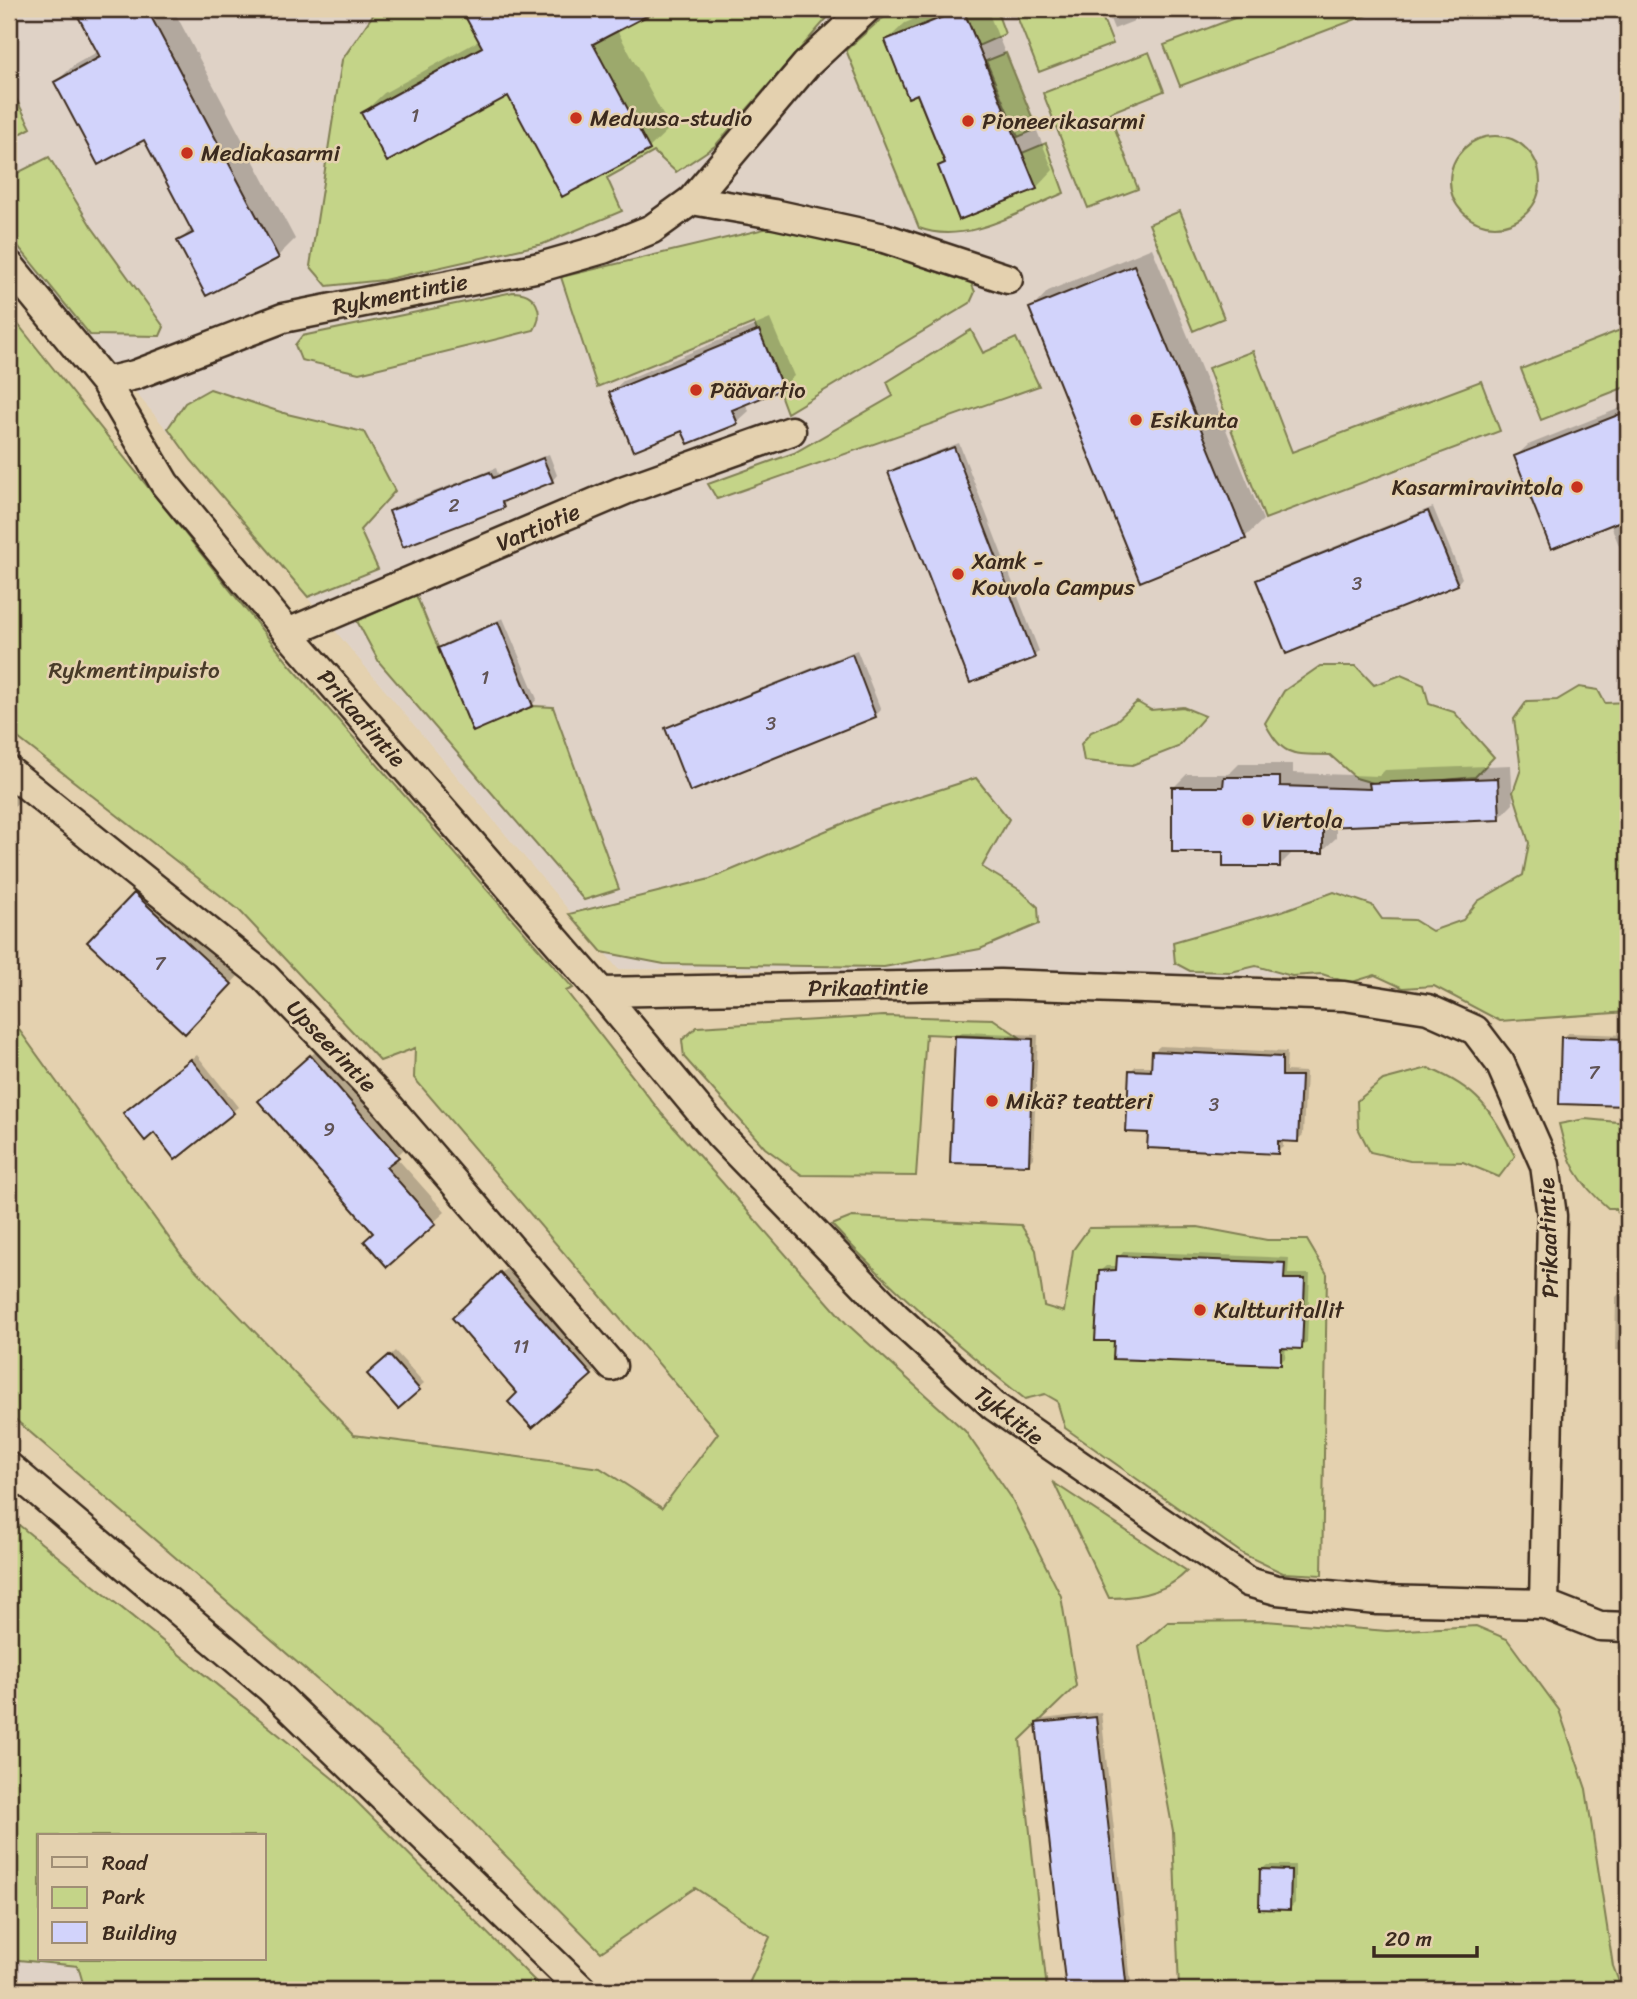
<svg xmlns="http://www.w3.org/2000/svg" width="1637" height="1999" font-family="Sriracha,sans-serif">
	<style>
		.built { fill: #dfd2c6 }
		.green { fill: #c4d488; stroke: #807f53; stroke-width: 2; fill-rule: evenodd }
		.shadow { fill: #0003 }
		.building { fill: #d2d3fb; stroke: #3b2a1e; stroke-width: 2 }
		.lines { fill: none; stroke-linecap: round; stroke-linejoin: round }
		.street-casing { stroke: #3b2a1e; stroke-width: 33 }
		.street { stroke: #e4d1af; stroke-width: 28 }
		.poi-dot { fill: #c8321e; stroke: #e4d1af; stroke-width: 2.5 }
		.labels { text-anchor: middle; stroke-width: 5; stroke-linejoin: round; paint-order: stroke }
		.number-label { font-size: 19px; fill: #615455 }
		.poi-label { font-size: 23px; fill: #3b2a1e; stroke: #e4d1af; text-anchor: start }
		.street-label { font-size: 23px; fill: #3b2a1e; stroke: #e4d1af }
		.park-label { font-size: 23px; fill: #493b29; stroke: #e4d1af }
	</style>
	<rect width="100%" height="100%" fill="#e4d1af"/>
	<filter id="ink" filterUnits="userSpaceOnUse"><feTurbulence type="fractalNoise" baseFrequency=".0143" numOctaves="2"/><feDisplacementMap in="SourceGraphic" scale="14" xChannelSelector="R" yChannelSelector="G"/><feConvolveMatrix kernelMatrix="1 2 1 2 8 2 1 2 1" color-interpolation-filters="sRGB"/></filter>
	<g filter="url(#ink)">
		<!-- built -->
		<path class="built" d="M9,9h1619v897l-152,72 -858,-9 -609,-728z
			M9,1863l31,96h50l21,31h-102z"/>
		<!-- green -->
		<path class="green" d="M377,9h458l-120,137 -39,26 -22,-20 -47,26 15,33 -79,33 -159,36 -57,6 -17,-20 32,-206z
			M899,9h63l-77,31 24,58 8,-4 28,69 -7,3 21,54 77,-31 -14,-36 24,-10 18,50c-44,18 -98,53 -145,35l-73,-178 34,-30z
			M963,9h33l9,25 -27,12z
			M1014,9h85l14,35 -74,28z
			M1258,9h116l1,3 -195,74 -16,-41z
			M1149,52l15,39 -55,22 29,76 -50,19 -45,-115z
			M1006,53l31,76 -19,8 -32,-76z
			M9,85l22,43 -22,12z
			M1450 181a45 45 0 1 1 90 0a45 45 0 1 1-90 0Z
			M49,157l42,69 73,101 -4,9 -70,-1 -81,-100v-58z
			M1180,211l44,107 -31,13 -44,-107z
			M773,227l189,46 8,7 5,12 -5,11 -183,110 -33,-90 -157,64 -36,-110z
			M513,292c23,0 32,19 21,38l-175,43 -58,-13 -6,-15 7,-9z
			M9,313l281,352 283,323 -7,3 96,123 184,209 119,108 46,66 50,99 15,90 -56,54 27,250h-301l24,-53 -75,-49 -94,64 -186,-188 -406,-350v-392l8,5 165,229 172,179 246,33 62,40 56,-75 -304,-355 1,-30 -35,13 -141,-151 -230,-179z
			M1628,327v59l-87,34 -20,-51z
			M971,330l12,23 33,-15 23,48 -322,113 -9,-15 86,-31 99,-57 -6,-14z
			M1253,351l39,101 189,-71 19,50 -235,88 -57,-151z
			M210,389l77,25 77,18 31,59 -35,39 18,39 -70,28 -117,-137 -23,-32 17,-25z
			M416,595l57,136 60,-25 20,1 66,182 -35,11 -205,-238 -22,-41z
			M1320,666h36l18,19 27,-10 23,10 5,19 25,8 40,45 -19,20 -92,9 -27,-8 -26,-23c-37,-1 -47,3 -65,-32l19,-32z
			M1579,687l19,3 7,13 23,-1v310l-128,9 -66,-35 -31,2 -28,-13 -26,8 -27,-9 -30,2 -36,-10 -25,6 -41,-1 -15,-8 -2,-21 109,-31 52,-19 38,13 10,14 32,1 18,11 31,-11 15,-19 45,-26 6,-32 -16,-51 8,-23 -7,-50 13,-18 30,-1z
			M1137,702l14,8 32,-3 22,9 -27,31 -46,18 -48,-4 -3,-17 10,-12 25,-11z
			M976,778l33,41 -27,48 38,23 18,17 1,17 -59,25 -96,18 -220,-3 -62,-12 -33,-38 141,-35 163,-68z
			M884,1016l109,3 28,19 -95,-4 -10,142 -114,-1 -37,-27 -81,-91 -2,-17 15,-13z
			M1428,1068c51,21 62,41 87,88l-16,21 -36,-15 -53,-1 -40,-9 -12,-24 -1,-27 26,-21z
			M1585,1119l43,4v101l-14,-16h-6c-30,-26 -40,-45 -49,-84z
			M852,1217l169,8 15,25 8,56 20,6 9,-62 16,-22 109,-1 69,13h40l20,34 -5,301 -39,-2 -40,-19 -178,-126 -8,-27 -12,-7 -20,5c-68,-54 -134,-110 -193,-174z
			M1054,1483l133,88c-20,21 -49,27 -78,27z
			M9,1517l327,264 208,209h-459l-7,-24 -69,-7zM40,1836h224v123h-224z
			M1266,1621l121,10 89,-5 31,13 52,71 27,79 27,177 9,24h-443l-6,-159 -34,-184 29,-25z"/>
		<!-- shadow -->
		<path class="shadow" d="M76,9h97l122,230 -17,17 -99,-14 13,-14 -47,-90 -89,-56 18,-17 25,-14z
			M463,9h193l-39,21 53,98 -21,20 -140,-54 -146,19 21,-20 96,-53z
			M939,9h48l66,161 -17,18 -96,-22 5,-5 -27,-69 -31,-52 18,-17z
			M1106,9h58l-50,20z
			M1152,248l111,272 -18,17 -214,-228 17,-18z
			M770,319l24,57 -12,11 -37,16 4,8 -12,11 -54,6 -72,-36 12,-11z
			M1628,405v163l-18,-45 -94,-67 12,-11z
			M959,443l80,208 -5,5 -144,-183 6,-6z
			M549,454l8,21 -5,6 -44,17 -5,8 -112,5 5,-5 100,-38 2,6z
			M1433,507l29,71 -5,6 -199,-3 6,-6z
			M503,618l34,81 -5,6 -92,-57 5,-5z
			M857,650l24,60 -6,6 -208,13 5,-5z
			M1239,764h54v9l86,3 6,-6 126,-5 2,39 -14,14 -163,6v14l-14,13h-28l-15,15 -54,-15 -51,-64 13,-13h42z
			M9,778l17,15 -17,20z
			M147,883l95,89 -57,60 -95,-90z
			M962,1032l76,3 -5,123 -5,5 -72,-126z
			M1568,1033l60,2v69l-67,-2 2,-64z
			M322,1046l86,99 -12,12 49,55 -58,52 -12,-32 -104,-141z
			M1160,1046l127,6 -1,19 20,1 -3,63 -6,5 -14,-1v8l-6,5 -128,-21 -19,-60 6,-5h17l1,-15z
			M197,1055l41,52 -62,50 -21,-26 -25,-23z
			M1124,1251l165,7 -1,16h22l-3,68 -6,5 -15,-1 -1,12 -5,5 -165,-24 -15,-68 6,-5h12l1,-9z
			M513,1262l89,100 -11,12 -72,19 -53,-87z
			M1628,1285v66l-13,-1 1,-53z
			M395,1351l29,32 -26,24 -29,-33z
			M1628,1470v122h-4z
			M1101,1712l30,271 -5,6 -13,1h-45l-31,-266 6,-5z
			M1267,1865h28v38l-5,5 -29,-38z"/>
		<!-- building -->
		<path class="building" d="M74,9h73l132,249 -73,38 -29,-55 16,-8 -49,-93 -46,25 -44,-83 46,-25z
			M461,9h199l-67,35 57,106 -88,47 -54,-101 -121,66 -26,-49 121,-66z
			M963,9l74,180 -78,31 -21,-54 7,-3 -28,-69 -9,4 -23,-58z
			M1134,265l112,274 -106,43 -111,-274z
			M759,330l24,59 -51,21 6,14 -50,20 -6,-13 -49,20 -24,-59z
			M1628,411v107l-77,31 -37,-93z
			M954,447l81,211 -65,25 -82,-211z
			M543,458l10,24 -51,20 2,6 -101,39 -14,-36 101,-39 3,6z
			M1428,511l30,74 -172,69 -30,-74z
			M498,622l35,84 -60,26 -35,-84z
			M852,654l24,63 -186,75 -25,-64z
			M1224,777h56v9l90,3 -1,-6 129,-5 2,42 -177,7v26h-43v14h-57v-15h-51v-65h51z
			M134,893l98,91 -47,50 -98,-92z
			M955,1036l78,3 -4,126 -79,-2z
			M1561,1037l67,2v67l-69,-2z
			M1152,1051l130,6v19h19l-3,66 -20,-1v13l-131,-6 1,-15 -22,-1 3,-62 22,1z
			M310,1055l89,102 -13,10 50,57 -49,43 -23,-26 9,-8 -115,-132z
			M191,1059l43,54 -59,47 -21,-27 -9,8 -22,-28z
			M1117,1256l168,7 -1,16h21l-3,70 -21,-1v17l-168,-6 1,-18h-19l4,-70 17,-1z
			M500,1272l92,103 -60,53 -24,-26 9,-9 -65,-75z
			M389,1355l31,35 -22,19 -31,-35z
			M1096,1717l31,273h-61l-30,-267z
			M1260,1869l31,1 -1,40 -31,-1z"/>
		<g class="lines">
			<!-- street casing -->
			<g class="street-casing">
				<path id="street" d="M866,9l-60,56 -114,135 82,14 110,24 124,41
					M9,265l96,117 60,102 123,149 313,359 399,-8 344,12 84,13 47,21 25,33 45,102 7,51 -8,388
					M105,382l30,-7 148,-57 257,-51 63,-18 49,-20 40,-29
					M288,633l337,-143 166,-59
					M9,771l256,206 119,124 228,265
					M601,992l119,143 175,181 99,90 254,176 29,8 101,10 166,4 56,22 28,1
					M9,1467l260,220 313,303"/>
			</g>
			<!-- street -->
			<use href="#street" class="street"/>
		</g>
	</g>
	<!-- markers -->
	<g class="poi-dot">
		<circle cx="576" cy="118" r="7"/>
		<circle cx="968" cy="121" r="7"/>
		<circle cx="187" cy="153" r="7"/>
		<circle cx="696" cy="390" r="7"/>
		<circle cx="1136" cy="420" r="7"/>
		<circle cx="1577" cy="487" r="7"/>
		<circle cx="958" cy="574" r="7"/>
		<circle cx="1248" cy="820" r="7"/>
		<circle cx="992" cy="1101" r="7"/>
		<circle cx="1200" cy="1310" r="7"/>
	</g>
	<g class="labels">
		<!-- number labels -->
		<g class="number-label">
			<text x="415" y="122">1</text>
			<text x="454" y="512">2</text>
			<text x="1357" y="590">3</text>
			<text x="485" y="684">1</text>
			<text x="771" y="730">3</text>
			<text x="160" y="970">7</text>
			<text x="1594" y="1079">7</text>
			<text x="1214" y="1111">3</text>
			<text x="329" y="1136">9</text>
			<text x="521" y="1353">11</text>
		</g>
		<!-- poi labels -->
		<g class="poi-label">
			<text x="590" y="126">Meduusa-studio</text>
			<text x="982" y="129">Pioneerikasarmi</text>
			<text x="201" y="161">Mediakasarmi</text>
			<text x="710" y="398">Päävartio</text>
			<text x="1150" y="428">Esikunta</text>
			<text x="1563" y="495" text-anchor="end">Kasarmiravintola</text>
			<text x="972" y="569">Xamk -<tspan x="972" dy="26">Kouvola Campus</tspan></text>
			<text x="1262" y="828">Viertola</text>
			<text x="1006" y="1109">Mikä? teatteri</text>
			<text x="1214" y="1318">Kultturitallit</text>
		</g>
		<!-- street labels -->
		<g class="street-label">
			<text transform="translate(400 294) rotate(-11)" y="8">Rykmentintie</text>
			<text transform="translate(538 527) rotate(-23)" y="8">Vartiotie</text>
			<text transform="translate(362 718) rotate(49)" y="8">Prikaatintie</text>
			<text transform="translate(868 987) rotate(-1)" y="8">Prikaatintie</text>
			<text transform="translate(332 1046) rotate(46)" y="8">Upseerintie</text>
			<text transform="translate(1548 1238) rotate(-92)" y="8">Prikaatintie</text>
			<text transform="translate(1009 1415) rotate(38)" y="8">Tykkitie</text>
		</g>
		<!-- park labels -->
		<g class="park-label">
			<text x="134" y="678">Rykmentinpuisto</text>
		</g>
	</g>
	<!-- margin -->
	<rect width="1637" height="1999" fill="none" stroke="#e4d1af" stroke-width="35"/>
	<rect x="18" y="18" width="1602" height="1964" fill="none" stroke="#3b2a1e" stroke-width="2.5" filter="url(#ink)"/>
	<!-- legend -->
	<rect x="38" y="1834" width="228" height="126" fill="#e4d1af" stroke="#a08e75" stroke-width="2"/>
	<rect x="52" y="1857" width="35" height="10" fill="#e4d1af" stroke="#a08e75" stroke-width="2"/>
	<text x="102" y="1870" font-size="21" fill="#3b2a1e">Road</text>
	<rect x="52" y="1887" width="35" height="21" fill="#c4d488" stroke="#a08e75" stroke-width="2"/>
	<text x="102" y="1904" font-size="21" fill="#3b2a1e">Park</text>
	<rect x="52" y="1922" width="35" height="21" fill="#d2d3fb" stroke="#a08e75" stroke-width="2"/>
	<text x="102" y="1940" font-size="21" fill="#3b2a1e">Building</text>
	<!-- scale -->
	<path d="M1374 1946v10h103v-10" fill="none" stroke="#3b2a1e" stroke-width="3.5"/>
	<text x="1385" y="1946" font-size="21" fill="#3b2a1e" stroke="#e4d1af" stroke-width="5" paint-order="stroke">20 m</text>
</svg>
